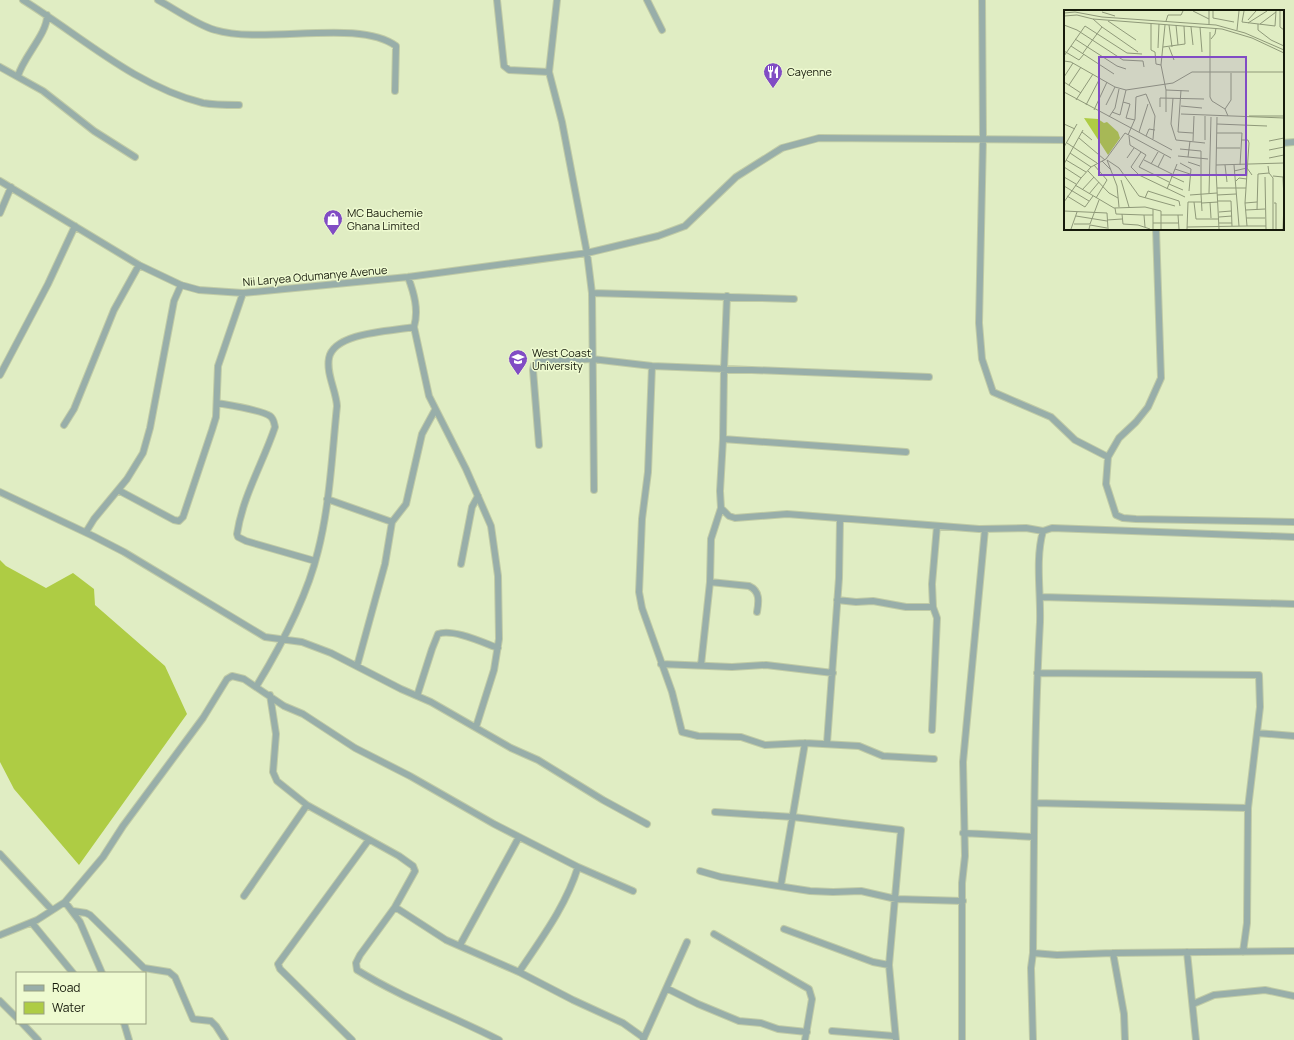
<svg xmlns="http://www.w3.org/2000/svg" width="1294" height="1040" font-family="Manrope,sans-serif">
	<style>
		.water { fill: #aecc44 }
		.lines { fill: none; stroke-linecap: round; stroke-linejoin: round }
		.street-casing { stroke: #c0cba6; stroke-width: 8 }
		.street { stroke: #98aea9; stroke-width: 6 }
		.labels { text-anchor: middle; stroke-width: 3; stroke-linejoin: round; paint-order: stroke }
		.poi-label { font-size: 11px; fill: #161a0b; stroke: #eefad0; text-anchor: start }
		.street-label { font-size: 11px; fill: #161a0b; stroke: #eefad0 }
		.inset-road { fill: none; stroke: #8f9979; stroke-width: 1 }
		.view { fill: #814cc4; fill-opacity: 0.15; stroke: #814cc4; stroke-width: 2 }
		.inset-edge { fill: none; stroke: #161a0b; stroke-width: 2 }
	</style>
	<rect width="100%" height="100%" fill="#e0edc3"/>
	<!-- water -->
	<path class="water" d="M0,560l6,6 40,22 27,-15 21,16 1,16 70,61 22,48 -108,151 -65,-76 -14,-27z"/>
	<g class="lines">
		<!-- street casing -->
		<g class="street-casing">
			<path id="street" d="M23,0c58,36 112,86 180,103 11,2 24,2 36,2
				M158,0c17,9 39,25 57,30 49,15 143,-12 181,16l-1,45
				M497,0l7,66 5,4 40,2
				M557,0l-8,72 13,50 25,131 5,40 202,6
				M647,0l15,30
				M982,0l1,138 -4,185 3,36 11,33 58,25 24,23 33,17
				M0,67l43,24 51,40 41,26
				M18,76c5,-19 30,-43 29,-61
				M1283,143l11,-1
				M0,181l139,84 42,20 18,5 44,3 165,-16 179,-24 71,-17 27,-10 51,-49 46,-29 37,-10 246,2
				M0,213l11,-26
				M1156,229l5,149 -13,29 -12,15 -17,16 -11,19 -2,27 10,31 7,3 13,1 158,3
				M408,277c6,16 11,33 6,50
				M592,293l2,197
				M652,366l-4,106 -6,47 -3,73 3,16 30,84 10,40 16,4 43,1 24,8 40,-2 54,3 24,10 51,3
				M0,375l48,-91 27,-58
				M217,403c11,2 45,7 53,13 4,3 4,7 5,11 -12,36 -32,68 -38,107l1,3 8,4 69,20
				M64,425l10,-16 40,-99 25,-45
				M723,439l183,13
				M539,445l-6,-75 1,-5 4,-3 54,-3 60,7 277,11
				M118,490l56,30 5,1 4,-4 29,-87 4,-13 2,-51 25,-73
				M0,492l93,44 31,16 141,85 37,5 29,11 70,36 30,13 80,46 27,12 65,40 44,24
				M327,499l65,23
				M721,508l8,8 6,2 52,-4 192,15 47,-1 17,3 9,-3 242,9
				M86,532l8,-13 33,-40 16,-26 7,-25 24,-127 7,-16
				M461,564l11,-57 6,-11
				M710,582l39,4c11,5 10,15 8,26
				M1041,597l253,7
				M837,600l19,2 17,-1 33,6h27
				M661,664l71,3 34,-2 67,8
				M701,665l9,-83 1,-43 10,-31 -1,-17 3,-52 1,-70 3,-73
				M357,666l28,-102 7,-42 14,-18 16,-70 13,-24
				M1037,673l222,2 1,32 -12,101 -1,115 -4,29
				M256,687c25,-41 51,-90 62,-136 12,-47 14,-97 19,-145 -1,-16 -11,-32 -8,-48 5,-26 64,-27 85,-31l15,69 37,73 25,57 7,50 1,63 -5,31 -18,57
				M270,695l6,39 -3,38 4,9 30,24 92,51 14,10 2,5 -20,36 -35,48 -4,8 1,7c45,28 95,46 142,70
				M417,696l15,-47 6,-15c14,-6 46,9 60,14
				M932,730l5,-112 -4,-11 -1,-23 5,-58
				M1257,733l37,3
				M827,743l12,-165 1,-59
				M1035,803l213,5
				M715,812l78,5 108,13 -12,135 7,75
				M963,833l71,4
				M0,854l52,56
				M700,871l21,6 89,14 23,1 28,-1 35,8 67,2
				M781,885l24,-142
				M244,896l63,-91
				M65,902l15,20 22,51
				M395,907l51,33 73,32 54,28 50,23 21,15
				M73,911l13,2 4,2 54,53 25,4 6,5 18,42 18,2 5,5 9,14
				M32,923l41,50
				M784,929l89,33 16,3
				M714,934l95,55 3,10 -7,41
				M0,935l37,-15 28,-18 38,-45 20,-31 80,-108 24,-39 5,-3 12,3 40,27 19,8 52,34 55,28 84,48 84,43 55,24
				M460,945l59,-108
				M1187,952l9,88
				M1033,953l24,2 56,-2 181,-2
				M1113,953l11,61 1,26
				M519,972c22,-33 47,-66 59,-105
				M668,989l30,15 41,17 22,2 17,6 29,3
				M0,1001l17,17
				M1193,1004l21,-9 51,-5 29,6
				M22,1023l16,17
				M124,1023l5,17
				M832,1031l62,5
				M352,1040l-72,-71 -2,-5 90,-123
				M643,1040l44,-98
				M962,1040v-157l3,-27 -2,-94 22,-233
				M1033,1040l-2,-72 2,-15c1,-110 1,-221 7,-331 1,-29 -5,-62 3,-91"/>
		</g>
		<!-- street -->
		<use href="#street" class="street"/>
	</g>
	<!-- icons -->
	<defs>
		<g id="restaurant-pin" transform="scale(1)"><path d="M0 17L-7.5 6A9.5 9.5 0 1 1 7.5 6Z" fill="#814cc4" stroke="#eefad0"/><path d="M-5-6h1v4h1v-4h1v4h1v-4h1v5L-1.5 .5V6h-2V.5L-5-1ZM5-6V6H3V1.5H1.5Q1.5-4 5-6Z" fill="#fff"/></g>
		<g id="shop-pin" transform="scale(1)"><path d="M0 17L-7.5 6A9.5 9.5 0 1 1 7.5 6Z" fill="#814cc4" stroke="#eefad0"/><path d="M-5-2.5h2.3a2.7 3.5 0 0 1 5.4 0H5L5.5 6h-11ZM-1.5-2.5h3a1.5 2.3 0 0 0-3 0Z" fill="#fff"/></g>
		<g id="school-pin" transform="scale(1)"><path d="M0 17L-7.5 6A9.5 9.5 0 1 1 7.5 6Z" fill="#814cc4" stroke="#eefad0"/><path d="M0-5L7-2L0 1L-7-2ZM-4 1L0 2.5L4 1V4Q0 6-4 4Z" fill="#fff"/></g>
	</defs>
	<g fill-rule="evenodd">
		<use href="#restaurant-pin" x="773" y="72"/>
		<use href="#shop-pin" x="333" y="219"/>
		<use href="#school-pin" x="518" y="359"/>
	</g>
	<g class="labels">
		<!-- poi labels -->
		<g class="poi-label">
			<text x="787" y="76">Cayenne</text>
			<text x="347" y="217">MC Bauchemie<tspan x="347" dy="13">Ghana Limited</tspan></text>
			<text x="532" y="357">West Coast<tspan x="532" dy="13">University</tspan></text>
		</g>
		<!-- street labels -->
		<g class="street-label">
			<text transform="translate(315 276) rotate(-5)" y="4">Nii Laryea Odumanye Avenue</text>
		</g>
	</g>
	<!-- overview -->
	<g transform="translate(1064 10)">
		<rect width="220" height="220" fill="#e0edc3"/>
		<path d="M20,108l14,1 6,4 3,-1 11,10 2,6 -12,17z" fill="#aecc44"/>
		<path class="inset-road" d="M129,1l16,8M149,1v7l21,4M180,1l-2,11 33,4 1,-15M216,1v16l4,3M38,2l13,4M0,3l11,-1 27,5 114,8 29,8 39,17M0,6l13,-1 16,4 129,10 30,9 32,15M184,10l8,-9M44,11l28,19M102,11l2,-6h13l2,-4M184,13l19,-12M87,14v26l4,2 1,12 5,1M145,14v-13M194,14v6l13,10 13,6M196,14l16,-12M0,15l13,5 46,30 20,1 1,6M101,15l-4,40 5,25 23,1M105,15l3,22M112,15l2,20M38,17l36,25M127,17l2,18M136,17l2,25M173,20l2,-19M146,22v65l2,4 13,8M11,29l42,27 9,3M147,29l4,-5 1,-6M7,36l43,28M99,37l22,-3 -1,-18M105,37l5,13M94,38l1,-24M0,41l15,9 5,-6M19,43l19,-26 -9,-8M0,46l21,-30 42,27 15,1M0,51l7,1 44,25 11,3 47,-7 19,-11h92M0,67l9,-14M0,72l17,11M5,75l12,-18M102,80v22M0,82l108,58M109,88l-2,26 5,16 29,3M12,90l17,-26M59,92l7,2 -4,14 9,2M22,95l14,-27M42,95l9,-18M117,96l21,2M96,97v-9l44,1M30,100l13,-28M48,102l8,3 6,-25M117,104l103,4M164,106l-3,-7 6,-9v-27M185,106h35M45,107l6,-9 4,-19M153,107l-1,53 3,59M0,114l11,5M153,114l50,2M18,122l10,8M75,122l9,-28M114,122l3,-42M114,122l15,1M153,123h25l-2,32M64,125l7,-16 1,-22 10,-3 9,22 -2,23M65,126l1,9 16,10 -7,12 30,15M82,126l3,-7 6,1M15,128l26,22M141,130v-24M177,130h7l1,3 -4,60 2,23h19M129,131l1,-25M205,131l15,-3M3,133l30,20M10,136l9,-16M0,137l13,-23M152,138h24M116,139l21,2v43M205,140l15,-3M77,142l-10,15 8,8 46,22M6,143l21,14M114,146l30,3M124,147l2,-16M63,148l7,-10M205,148l15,-3M2,150l20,12M43,150l12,8 20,28 36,10M43,150l10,26 2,21M80,150l28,14M38,151l9,9M124,152l12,4M116,153l11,6 -2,22M0,154l10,-18M87,154l7,-12M30,155l13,15 -11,18M152,155l68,-2M161,155l2,17M170,155l5,61M0,157l17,11M94,157l6,-12M111,159l15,5M24,161l21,22 9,5M170,161l13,-3 5,7M205,163l4,5v51M107,166l13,6M209,166l10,1 1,23M0,167l12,7M201,167l1,52M57,170l8,27M172,171l3,-3 8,1M105,174l14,6M11,175l39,23 31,-1 16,4v18M0,176l25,15M153,178h29M103,179l10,-25M18,180l12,-13M145,183l2,-76M25,184l10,-12M137,184l1,17M126,185l27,-2M153,185l19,-1M3,186l18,11 8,-11M81,188l3,-7 31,10 1,5M154,191h13l1,25M0,192l17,-24 10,-11 15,-8 19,-26 46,25M130,192l2,17h23M146,192l1,16M138,193l16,-1M181,193l12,-1M210,193h2v26M51,198l1,6 28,1M89,199v20M182,200l19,-1M193,200l1,-36 11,-1 -1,-7M0,201l43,2 1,16M155,202l12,-1M58,204l1,10 15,1 12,4M97,205h22M114,205l1,14M12,206l31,5M155,207l13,-1M182,208h19M43,210l15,-1M89,213h25M155,213h13M10,214h16l9,-24M81,217l-1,-12h9M123,217l60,-1M7,219l6,-17M25,219l1,-4 17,3M123,219l1,-27h13M219,219l1,-26"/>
		<path class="view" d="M35,47h147v118h-147z"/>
		<rect width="220" height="220" class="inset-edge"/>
	</g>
	<!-- legend -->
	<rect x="16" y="972" width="130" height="52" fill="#eefad0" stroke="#98a081"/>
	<rect x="24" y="985" width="20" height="6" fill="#98aea9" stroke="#98a081"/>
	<text x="52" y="992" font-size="12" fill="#161a0b">Road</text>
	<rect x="24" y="1002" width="20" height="12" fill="#aecc44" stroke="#98a081"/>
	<text x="52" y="1012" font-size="12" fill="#161a0b">Water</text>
</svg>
